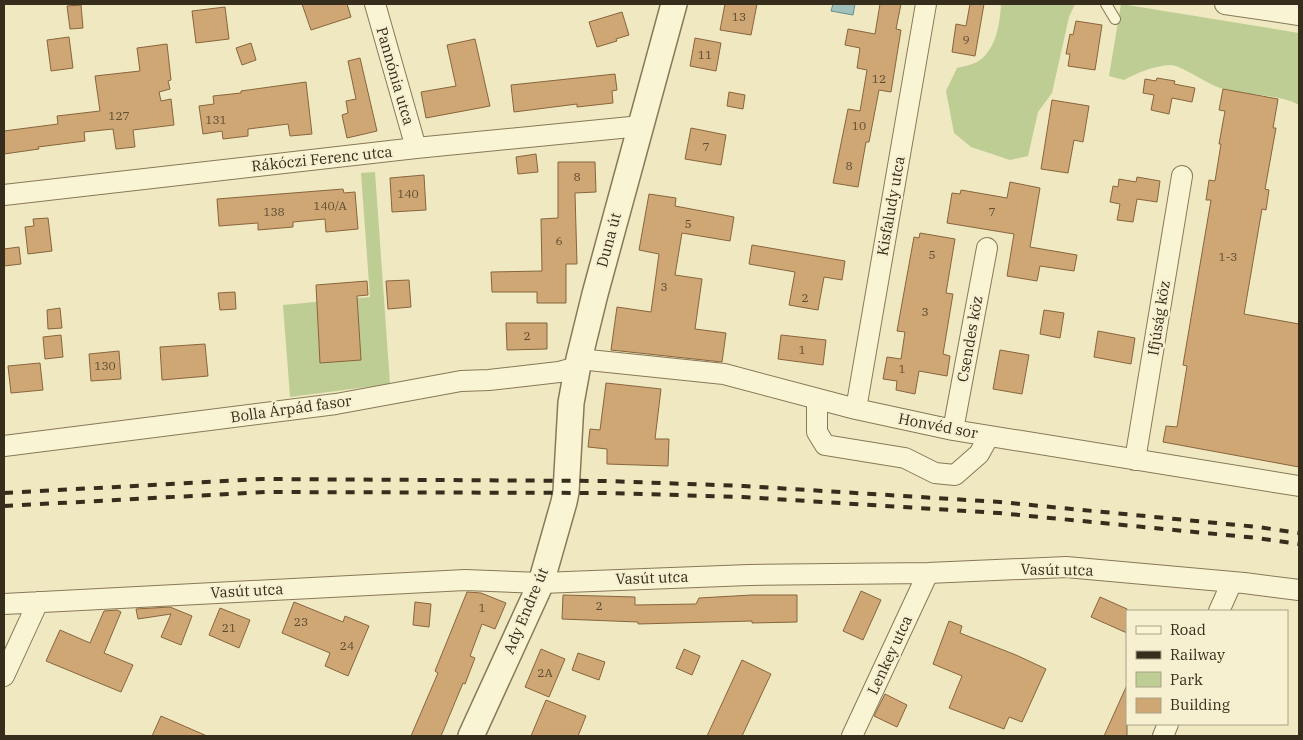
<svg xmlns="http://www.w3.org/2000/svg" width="1303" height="740" font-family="'IBM Plex Serif',serif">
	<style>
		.green { fill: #becd94 }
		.water { fill: #a3c1bc; stroke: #6a8f8b }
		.building { fill: #cea775; stroke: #88653d }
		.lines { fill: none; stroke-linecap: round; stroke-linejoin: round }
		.service-casing { stroke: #887858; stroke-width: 12 }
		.minor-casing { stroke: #887858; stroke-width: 22 }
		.tertiary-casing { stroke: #887858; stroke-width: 28 }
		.service { stroke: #f9f4d3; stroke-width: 10 }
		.minor { stroke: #f9f4d3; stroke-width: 20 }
		.tertiary { stroke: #f9f4d3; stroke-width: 25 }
		.rail { stroke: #372d1c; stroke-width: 4; stroke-dasharray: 9 9; stroke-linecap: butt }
		.labels { text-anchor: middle; stroke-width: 4.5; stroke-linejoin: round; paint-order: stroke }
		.number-label { font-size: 12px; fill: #5d4c32 }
		.street-label { font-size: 15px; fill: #372d1c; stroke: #f6f0d0 }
	</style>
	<rect width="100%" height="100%" fill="#efe8c0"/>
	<!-- green -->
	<path class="green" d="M1001,4h74l-6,13 -17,76 -14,19 -10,44 -18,4 -39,-13 -17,-14 -8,-42 11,-23c7,-2 14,-3 20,-6 19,-11 23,-38 24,-58z
		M1121,4l178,29v72c-22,-12 -55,-9 -79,-17 -12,-4 -40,-23 -49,-23 -18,1 -32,7 -47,15l-15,-4z
		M375,172l15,212 -100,13 -7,-92 87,-8 -9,-124z"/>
	<!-- water -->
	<path class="water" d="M833,4h22l-2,11 -22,-4z"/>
	<!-- building -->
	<path class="building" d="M302,4h45l4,13 -40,13z
		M725,4h32l-6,31 -31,-5z
		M880,4h21l-5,25 5,1 -10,62 -12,-2 -10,52h-3l-8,45 -25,-4 15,-74 12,2 7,-41 -10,-2 3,-20 -15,-3 3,-16 27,5z
		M970,4h14l-9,52 -23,-4 4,-28 10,2z
		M81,5l2,23 -13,1 -3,-23z
		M225,7l4,32 -33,4 -4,-32z
		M622,12l7,23 -13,4 1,2 -20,6 -8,-25z
		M1076,21l26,4 -7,45 -27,-4 2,-12h-4l4,-20 3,1z
		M69,37l4,31 -22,3 -4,-31z
		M695,38l26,5 -5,28 -26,-5z
		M475,39l15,67 -64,12 -5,-26 35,-6 -9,-41z
		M251,43l5,17 -14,5 -6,-17z
		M167,44l4,36 -3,1 2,8 -11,3 2,9 10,-2 3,26 -41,5 2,17 -19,2 -3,-20 -29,3 1,9 -47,6 1,2 -35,5v-23l54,-7 -1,-8 43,-5 -5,-35 45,-5 -3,-23z
		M360,58l17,73 -30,7 -5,-23 6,-2 -2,-12 10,-2 -8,-38z
		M615,74l2,16 -5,1 1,12 -36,4v-3l-63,8 -3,-27z
		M1157,78l18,3 -1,3 21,4 -3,14 -20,-4 -3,16 -18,-4 3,-15 -11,-2 2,-14 11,2z
		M306,82l6,52 -22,2 -2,-12 -40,5v7l-25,3 -1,-8 -19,3 -4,-28 15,-2 -1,-8 28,-3v-2z
		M1223,89l55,10 -5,29h3l-11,61 4,1 -3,20 -4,-1 -18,105 55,10v143l-136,-25 3,-16 11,1 10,-61 -4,-1 28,-165h-5l3,-20 6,1 6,-37h-2l6,-33 -6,-1z
		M729,92l16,3 -2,14 -16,-3z
		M1052,100l37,6 -6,36 -9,-2 -6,33 -27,-4z
		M691,128l35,7 -5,30 -36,-6z
		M536,154l2,18 -20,2 -2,-17z
		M558,162h37l1,30 -21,1 2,71h-11v39h-29v-11h-45l-1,-20 51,-1 -1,-52 17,-1z
		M424,175l2,35 -34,2 -2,-34z
		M1137,177l23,4 -3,21 -20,-3 -4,23 -16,-2 3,-16 -10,-2 3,-16 5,1 1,-8 17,3z
		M1010,182l30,6 -10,59 47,8 -3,16 -34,-5 -3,15 -30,-5 7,-42 -67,-11 5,-30 8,1 1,-4 46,8z
		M343,189l1,4 11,-1 3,37 -32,3 -1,-13 -32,3v5l-35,3v-7l-39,3 -2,-27z
		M649,194l27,4 -1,8 59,11 -4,24 -48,-8 -7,42 27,4 -7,50 31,4 -4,29 -111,-12 6,-43 34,5 8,-58 -20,-4z
		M48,218l4,33 -24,3 -3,-27 9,-1 -1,-7z
		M920,233l35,6 -9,54 7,1 -10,60 7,2 -3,20 -28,-5 -4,23 -19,-4 1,-9 -14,-2 4,-22 14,2 4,-27 -8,-1 17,-94 5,1z
		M752,245l93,16 -3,19 -18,-3 -6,33 -29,-5 6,-33 -46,-8z
		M19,247l2,17 -17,2v-17z
		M409,280l2,27 -23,2 -2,-28z
		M367,281l1,14 -11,1 4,64 -41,3 -4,-78z
		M235,292l1,17 -16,1 -2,-17z
		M60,308l2,20 -14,1 -1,-19z
		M1044,310l20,3 -4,25 -20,-4z
		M506,323h41v26l-40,1z
		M1098,331l37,7 -4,26 -37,-7z
		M61,335l2,22 -18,2 -2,-22z
		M781,335l45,5 -3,25 -45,-6z
		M205,344l3,32 -46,4 -2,-33z
		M1000,350l29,5 -7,39 -29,-5z
		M119,351l2,28 -30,2 -2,-27z
		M40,363l3,27 -32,3 -3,-27z
		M606,383l55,6 -6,50h14l-1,27 -61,-2v-15l-19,-2 2,-18 10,1z
		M861,591l20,9 -18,40 -20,-9z
		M467,592l14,1 25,10 -11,26 -13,-5 -12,32 5,2 -10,26 -2,-1 -22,53h-30l27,-63 -3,-2z
		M563,595l72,2v8l61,-1 3,-6 53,-3h45v27l-45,1v-2l-114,3v-2l-76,-3z
		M1100,597l27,12v24l-36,-16z
		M294,602l49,20 2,-6 24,10 -21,50 -23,-10 5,-13 -48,-20z
		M415,602l16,2 -2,23 -16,-2z
		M170,607l22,9 -11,29 -20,-8 10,-23 -33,5 -2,-10z
		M220,608l30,12 -11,28 -30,-13z
		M117,610l4,2 -17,41 29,12 -12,27 -75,-31 14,-31 30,13 14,-32z
		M949,621l13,5 -2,7 56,22 30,14 -24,53 -13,-5 -5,12 -55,-21 13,-32 -29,-12z
		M541,649l24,10 -16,38 -24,-10z
		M684,649l16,7 -8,19 -16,-7z
		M578,653l27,9 -6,18 -27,-10z
		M742,660l29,14 -29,62h-35z
		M1127,685v51h-23z
		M885,694l22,11 -10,22 -23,-11z
		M546,700l40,16 -8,20h-47z
		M161,716l46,20h-55z"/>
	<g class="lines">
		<!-- service casing -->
		<g class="service-casing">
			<path id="service" d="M1106,4l9,15"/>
		</g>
		<!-- minor casing -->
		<g class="minor-casing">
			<path id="minor" d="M375,4l41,144
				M1225,4l74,11
				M4,195l412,-47 225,-22
				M579,359l145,15 132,35 97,21 346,56
				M817,399v33l8,13 80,13 30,15 20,2 24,-21 10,-18
				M856,409l70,-405
				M953,430l34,-182
				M4,446l332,-42 125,-23 28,-1 70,-8 19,-5
				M1135,460l47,-284
				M4,604l461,-24 76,3 208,-8 179,-2 138,-6 178,16 55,7
				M1219,611l13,-29
				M4,676l34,-74
				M852,736l76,-163
				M1163,736l5,-12"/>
		</g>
		<!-- tertiary casing -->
		<g class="tertiary-casing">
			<path id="tertiary" d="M471,736l70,-153 23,-81 2,-10 5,-89 8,-44 16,-65 79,-290"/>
		</g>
		<!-- service -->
		<use href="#service" class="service"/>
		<!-- minor -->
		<use href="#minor" class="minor"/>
		<!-- tertiary -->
		<use href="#tertiary" class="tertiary"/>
		<!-- rail -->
		<path class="rail" d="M4,493l258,-14 344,2 138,5 256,16 258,25 41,6
			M4,506l262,-14 340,1 137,4 256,16 258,25 42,6"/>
	</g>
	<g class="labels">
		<!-- number labels -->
		<g class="number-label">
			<text x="739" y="21">13</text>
			<text x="966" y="44">9</text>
			<text x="705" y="59">11</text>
			<text x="879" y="83">12</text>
			<text x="119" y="120">127</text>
			<text x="216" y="124">131</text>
			<text x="859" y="130">10</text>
			<text x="706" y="151">7</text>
			<text x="849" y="170">8</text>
			<text x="577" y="181">8</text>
			<text x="408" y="198">140</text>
			<text x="330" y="210">140/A</text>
			<text x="274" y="216">138</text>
			<text x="992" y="216">7</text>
			<text x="688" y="228">5</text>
			<text x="559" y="245">6</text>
			<text x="932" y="259">5</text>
			<text x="1228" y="261">1-3</text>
			<text x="664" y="291">3</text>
			<text x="805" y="302">2</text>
			<text x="925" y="316">3</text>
			<text x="527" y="340">2</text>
			<text x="802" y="354">1</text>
			<text x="105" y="370">130</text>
			<text x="902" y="373">1</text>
			<text x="599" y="610">2</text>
			<text x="482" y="612">1</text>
			<text x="301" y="626">23</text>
			<text x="229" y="632">21</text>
			<text x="347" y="650">24</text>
			<text x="545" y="677">2A</text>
		</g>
		<!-- street labels -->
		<g class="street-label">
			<text transform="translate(395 76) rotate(74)" y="5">Pannónia utca</text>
			<text transform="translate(322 159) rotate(-6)" y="5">Rákóczi Ferenc utca</text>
			<text transform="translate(891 206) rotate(-80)" y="5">Kisfaludy utca</text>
			<text transform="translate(609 240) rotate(-75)" y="5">Duna út</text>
			<text transform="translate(1159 318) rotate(-81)" y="5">Ifjúság köz</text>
			<text transform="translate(970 339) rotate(-80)" y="5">Csendes köz</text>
			<text transform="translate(291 409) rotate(-8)" y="5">Bolla Árpád fasor</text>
			<text transform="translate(938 426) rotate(11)" y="5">Honvéd sor</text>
			<text transform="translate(1057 570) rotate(1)" y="5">Vasút utca</text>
			<text transform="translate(652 578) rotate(-2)" y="5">Vasút utca</text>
			<text transform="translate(247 591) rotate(-3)" y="5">Vasút utca</text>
			<text transform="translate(526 611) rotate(-67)" y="5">Ady Endre út</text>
			<text transform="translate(890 655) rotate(-65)" y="5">Lenkey utca</text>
		</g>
	</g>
	<!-- border -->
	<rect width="1303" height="740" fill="none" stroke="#372d1c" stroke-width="10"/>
	<!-- legend -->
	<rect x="1126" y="610" width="162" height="115" fill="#f6f0d0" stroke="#aaa288"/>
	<rect x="1136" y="626" width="25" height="8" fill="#f9f4d3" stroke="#aaa288"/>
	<text x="1170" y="635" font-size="15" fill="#372d1c">Road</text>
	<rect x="1136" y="651" width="25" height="8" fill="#372d1c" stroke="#aaa288"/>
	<text x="1170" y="660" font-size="15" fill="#372d1c">Railway</text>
	<rect x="1136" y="672" width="25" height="15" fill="#becd94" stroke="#aaa288"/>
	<text x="1170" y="685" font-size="15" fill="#372d1c">Park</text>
	<rect x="1136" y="698" width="25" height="15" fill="#cea775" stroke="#aaa288"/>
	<text x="1170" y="710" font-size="15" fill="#372d1c">Building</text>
</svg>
